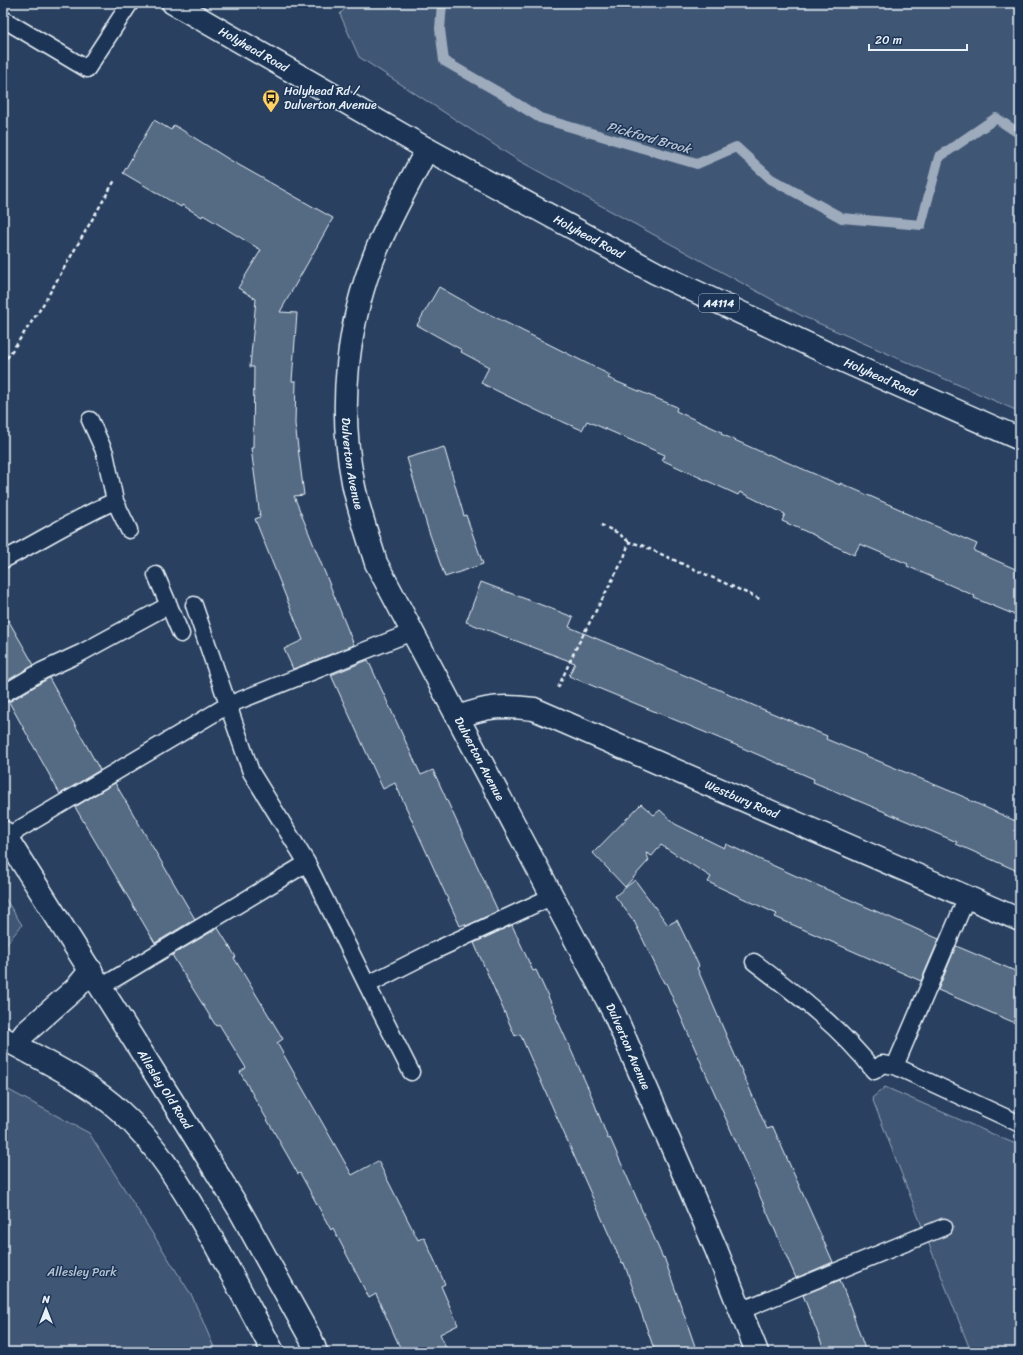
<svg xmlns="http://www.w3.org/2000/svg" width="1023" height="1355" font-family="Sriracha,sans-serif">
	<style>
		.green { fill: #415774; stroke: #94a4b6 }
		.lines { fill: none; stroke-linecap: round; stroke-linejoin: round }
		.stream { stroke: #9dabbd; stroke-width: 10 }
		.building { fill: #556a83; stroke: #e8f1f8 }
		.service-casing { stroke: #e8f1f8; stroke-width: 19 }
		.minor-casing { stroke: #e8f1f8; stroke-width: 25 }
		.secondary-casing { stroke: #e8f1f8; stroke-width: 25 }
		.trunk-casing { stroke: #e8f1f8; stroke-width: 25 }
		.path { stroke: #e8f1f8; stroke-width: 2.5; stroke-dasharray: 4 3; stroke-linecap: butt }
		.service { stroke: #1d3557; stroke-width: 16 }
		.minor { stroke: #1d3557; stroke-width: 22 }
		.secondary { stroke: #1d3557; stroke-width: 22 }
		.trunk { stroke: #1d3557; stroke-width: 22 }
		.labels { text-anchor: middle; stroke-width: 3; stroke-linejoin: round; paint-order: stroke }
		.shield { fill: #1d3557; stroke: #abb9c8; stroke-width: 1 }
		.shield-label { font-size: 11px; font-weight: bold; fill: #e8f1f8 }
		.street-label { font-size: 12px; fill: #e8f1f8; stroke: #1d3557 }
		.poi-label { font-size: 12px; fill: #e8f1f8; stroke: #1d3557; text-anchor: start }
		.park-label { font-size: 12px; fill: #b6c3d0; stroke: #1d3557 }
		.water-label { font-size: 13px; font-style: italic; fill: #b6c2d0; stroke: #1d3557 }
	</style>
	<rect width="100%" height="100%" fill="#294061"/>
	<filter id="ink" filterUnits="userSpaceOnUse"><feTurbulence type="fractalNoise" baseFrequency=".025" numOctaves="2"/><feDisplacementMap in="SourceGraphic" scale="8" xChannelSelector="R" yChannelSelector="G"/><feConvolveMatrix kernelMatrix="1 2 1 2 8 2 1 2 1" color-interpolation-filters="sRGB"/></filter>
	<g filter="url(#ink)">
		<!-- green -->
		<path class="green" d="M350,3h670v409l-218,-96 -286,-157 -157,-102 -19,-43z
			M3,895l19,30 -19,23z
			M3,1087l86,46 103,163 24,56h-213z
			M885,1087l135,59v206h-49l-99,-254z"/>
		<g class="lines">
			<!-- stream -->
			<path class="stream" d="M442,3l-2,26 4,32 56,32 40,25 157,46 39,-17 35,32 71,39 79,7 18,-68 57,-39 24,16"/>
		</g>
		<!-- building -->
		<path class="building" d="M154,120l17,10 3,-5 56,35 103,58 -53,94 17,1 -5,68h4l-1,43 9,71 -10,1 60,149 -61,24 -9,-20 19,-9 -48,-121 5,-2 -9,-69h2l1,-81h-4l6,-68 -18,-11 23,-38 -58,-35 -1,2 -20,-12 -1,2 -58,-34z
			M439,287l44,25v-1l127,64 -2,3 69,29 -1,4 46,21 -1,2 47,21v-1l72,31v-2l64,28 -1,1 74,32 -3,7 46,20v46l-46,-19 1,-2 -68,-30 1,-2 -48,-20 -6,11 -38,-18v-1l-34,-15 3,-7 -45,-22 -2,3 -76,-35 3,-5 -78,-34 -5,9 -40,-17 -61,-30 8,-16 -28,-15 1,-2 -45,-25z
			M444,447l20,69 2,-1 17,49 -38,13 -17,-48 -21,-71z
			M481,582l92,35 -4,10 158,66v1l28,12 72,30 -1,3 143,60v1l51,23v49l-64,-28 1,-2 -144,-60 1,-3 -76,-33 -169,-70 6,-13 -109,-41z
			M3,611l31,54 -31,18z
			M368,660l53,115 12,-5 65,141 -32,15 -1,-2 -5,2 -65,-143 -12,6 -52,-114z
			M49,678l51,92 -40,24 -51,-92z
			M115,783l80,136 -40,24 -80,-136z
			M641,804l13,11 6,-5 15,14 49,24 2,-4 68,31 145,64 -18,42 -146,-64 2,-3 -69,-32 3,-5 -50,-32 -9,11 -6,-3 3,7 -24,27 -32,-34z
			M635,880l33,45 9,-5 22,46 -2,2 70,161 6,-2 60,135 -37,16 -130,-295h-2l-30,-62 -19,-25z
			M512,925l21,46 3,-1 21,46 -1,1 34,75 18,47 2,-1 53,120 1,-1 33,95h-42l-31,-89 -2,1 -102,-230 -5,2 -41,-93z
			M218,928l18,29 -2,1 49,81 -6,4 75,132 26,-14 40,79 6,-3 21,47 -4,2 17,39 -18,9 8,18h-46l-26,-58 -7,4 -36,-70 -2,2 -31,-57 -2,1 -58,-102 6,-4 -27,-44 -3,2 -44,-71z
			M956,946l64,27v52l-82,-35z
			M840,1280l11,29 15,43h-41l-22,-57z"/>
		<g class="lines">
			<!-- service casing -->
			<g class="service-casing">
				<path id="service" d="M3,19l84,50 43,-66
					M90,420l15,33 10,48 14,29
					M3,560c37,-19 73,-42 112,-59
					M156,575l25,59
					M194,605l57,167 56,91 60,122 44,87
					M3,694l39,-23 39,-18 88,-48
					M6,837l222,-132 184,-73
					M754,962c42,32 87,66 120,109l8,-7 13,2 72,-169
					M367,985l69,-35 117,-54
					M101,987l206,-124
					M895,1066l125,58
					M740,1311l204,-84"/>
			</g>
			<!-- minor casing -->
			<g class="minor-casing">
				<g id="minor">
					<path id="s1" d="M427,149c-17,33 -36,66 -50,100 -30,73 -39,156 -24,233 5,27 15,54 23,81l238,450 102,236 41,103"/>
					<path id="s2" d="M458,717c30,-11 45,-12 76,-8l486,211"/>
				</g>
			</g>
			<!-- secondary casing -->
			<g class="secondary-casing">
				<g id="secondary">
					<path id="s3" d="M3,832l185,294 51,83 73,132 4,11"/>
					<path d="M3,1038c40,23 84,42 118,74 38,34 64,81 90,125 21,38 42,76 62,115"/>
					<path d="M16,1045l9,-12 51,-45 15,-18"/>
				</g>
			</g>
			<!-- trunk casing -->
			<g class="trunk-casing">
				<g id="trunk">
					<path id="s4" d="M173,3l254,146 229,124 190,89 174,77"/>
				</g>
			</g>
			<!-- path -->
			<path class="path" d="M3,364l38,-56 74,-128
				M601,525l17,8 11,9
				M558,688l17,-38 49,-92 5,-16 12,3 121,55"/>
			<!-- service -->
			<use href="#service" class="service"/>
			<!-- minor -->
			<use href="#minor" class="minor"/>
			<!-- secondary -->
			<use href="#secondary" class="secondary"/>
			<!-- trunk -->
			<use href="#trunk" class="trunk"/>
		</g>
	</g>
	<!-- icons -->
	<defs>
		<g id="bus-pin" transform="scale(0.9)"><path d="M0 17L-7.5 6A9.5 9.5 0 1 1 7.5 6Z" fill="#ffd166" stroke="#1d3557"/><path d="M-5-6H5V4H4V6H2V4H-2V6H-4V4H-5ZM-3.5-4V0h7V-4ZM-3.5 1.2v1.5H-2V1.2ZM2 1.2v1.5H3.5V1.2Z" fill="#111"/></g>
	</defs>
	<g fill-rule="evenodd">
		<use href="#bus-pin" x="271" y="98"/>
	</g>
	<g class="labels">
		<!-- shield labels -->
		<rect class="shield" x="699" y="294" width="40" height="18" rx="3"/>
		<g class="shield-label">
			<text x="719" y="307">A4114</text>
		</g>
		<!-- street labels -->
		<g class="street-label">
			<text dy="4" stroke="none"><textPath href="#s4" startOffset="93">Holyhead Road</textPath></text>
			<text dy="4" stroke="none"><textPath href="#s4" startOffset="477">Holyhead Road</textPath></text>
			<text dy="4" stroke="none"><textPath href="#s4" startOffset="801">Holyhead Road</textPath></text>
			<text dy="4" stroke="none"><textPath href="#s1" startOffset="331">Dulverton Avenue</textPath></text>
			<text dy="4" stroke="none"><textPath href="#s1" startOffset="655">Dulverton Avenue</textPath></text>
			<text dy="4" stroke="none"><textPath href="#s2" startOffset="304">Westbury Road</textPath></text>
			<text dy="4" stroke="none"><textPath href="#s1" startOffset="979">Dulverton Avenue</textPath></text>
			<text dy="4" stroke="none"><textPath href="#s3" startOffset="304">Allesley Old Road</textPath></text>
		</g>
		<!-- poi labels -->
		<g class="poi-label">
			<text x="284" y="95">Holyhead Rd /<tspan x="284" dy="14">Dulverton Avenue</tspan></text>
		</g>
		<!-- park labels -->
		<g class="park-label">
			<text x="82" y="1276">Allesley Park</text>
		</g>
		<!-- water labels -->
		<g class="water-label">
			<text transform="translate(649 137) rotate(16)" y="5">Pickford Brook</text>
		</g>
	</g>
	<!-- margin -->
	<rect width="1023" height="1355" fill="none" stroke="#1d3557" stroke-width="16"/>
	<rect x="8" y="8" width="1007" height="1339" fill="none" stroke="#e8f1f8" stroke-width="1.5" filter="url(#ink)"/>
	<!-- north arrow -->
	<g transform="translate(46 1309)" stroke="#1d3557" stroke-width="3" paint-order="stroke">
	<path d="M0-3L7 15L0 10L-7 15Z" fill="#e8f1f8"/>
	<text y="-6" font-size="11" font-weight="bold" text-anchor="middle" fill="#e8f1f8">N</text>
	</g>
	<!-- scale -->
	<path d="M869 44v6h98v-6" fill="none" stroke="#e8f1f8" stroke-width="2"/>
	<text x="875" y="44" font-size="12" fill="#e8f1f8" stroke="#1d3557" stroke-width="3" paint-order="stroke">20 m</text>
</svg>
